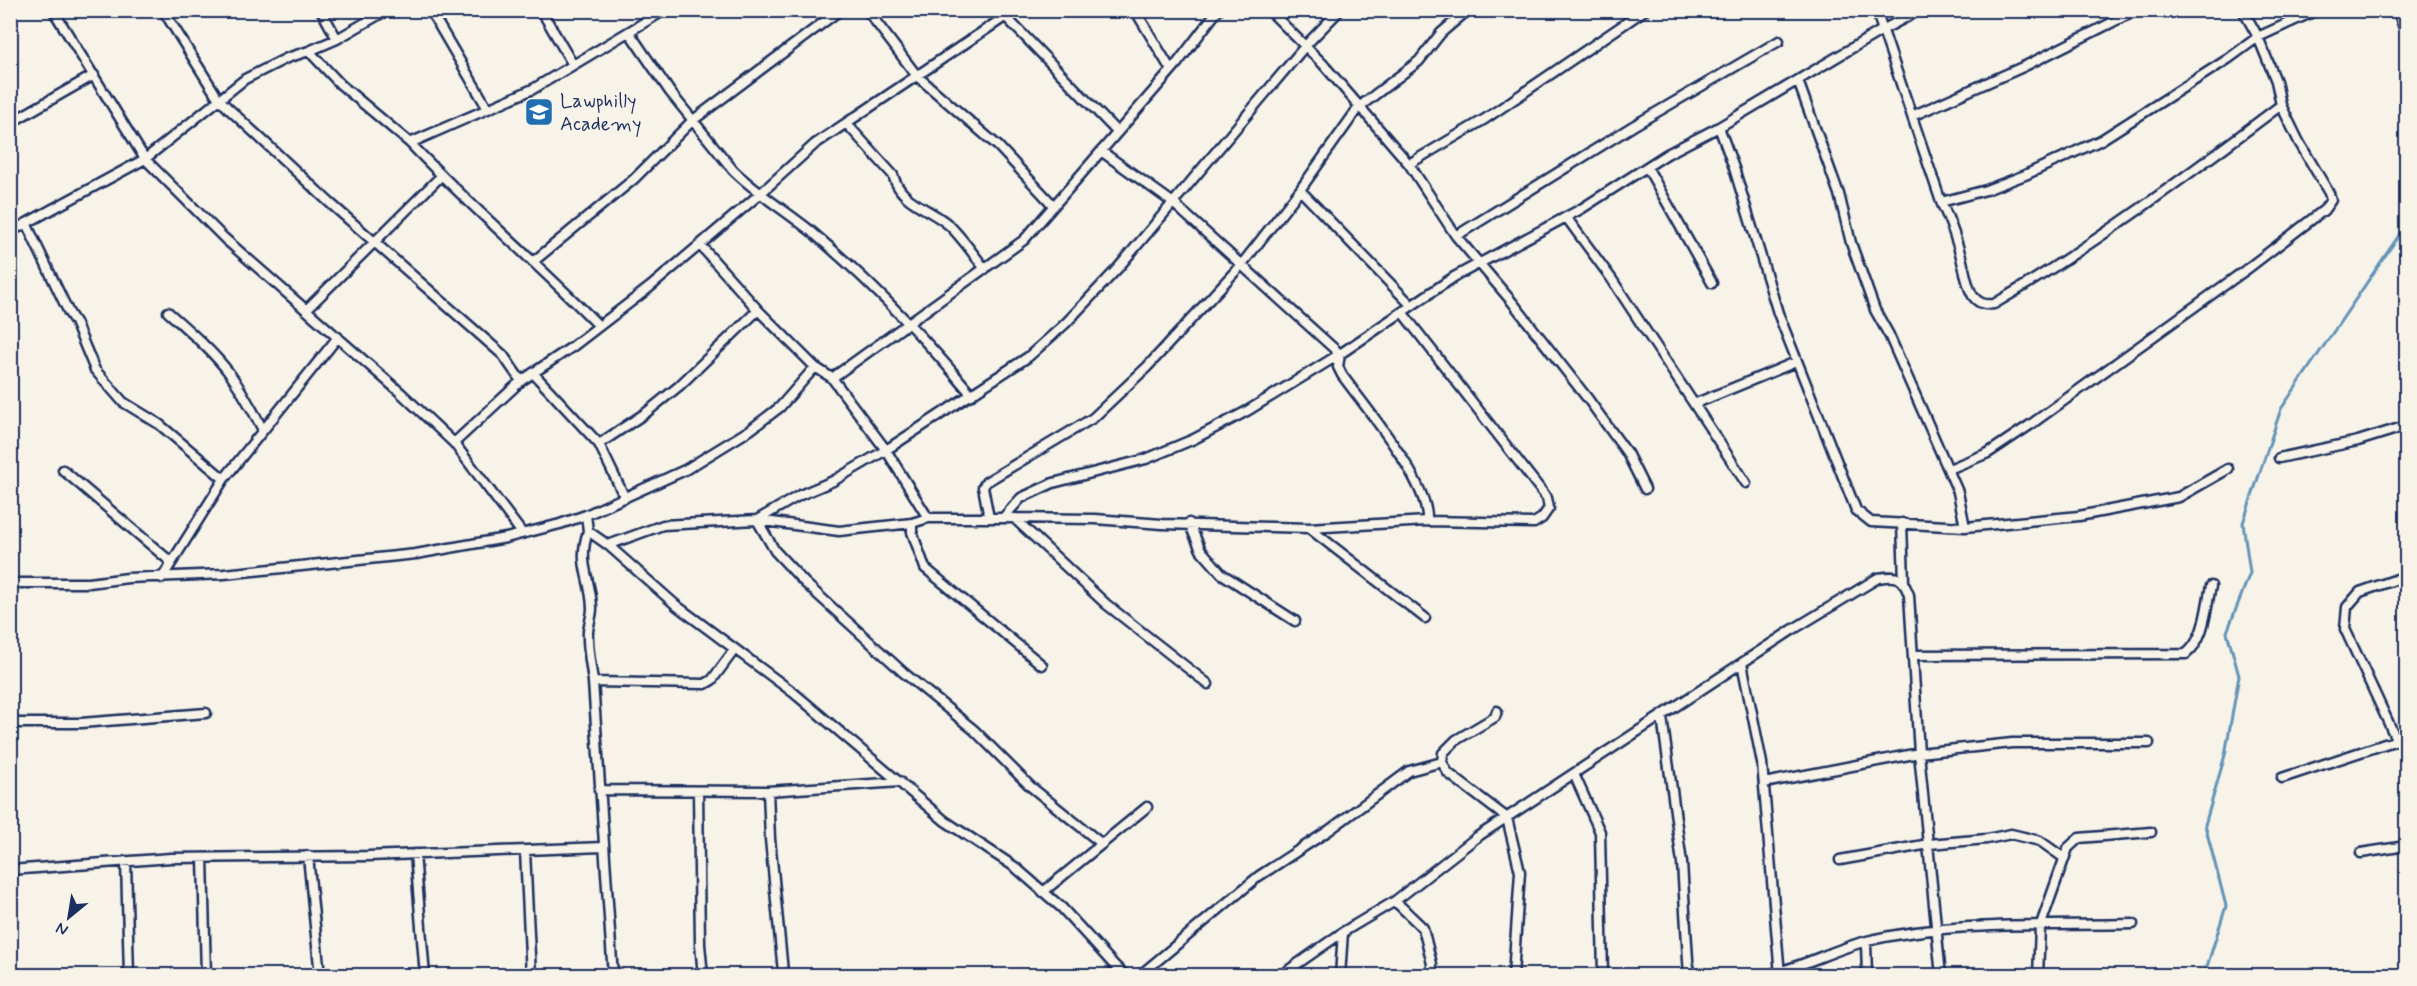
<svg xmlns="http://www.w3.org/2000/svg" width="2417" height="986" font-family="Mynerve,sans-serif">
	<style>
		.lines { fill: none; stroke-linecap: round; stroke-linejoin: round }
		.stream { stroke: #6393b9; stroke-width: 3 }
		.minor-casing { stroke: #1b2f5e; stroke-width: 13 }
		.secondary-casing { stroke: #1b2f5e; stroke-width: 16 }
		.minor { stroke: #f7f3e8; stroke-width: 8 }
		.secondary { stroke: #f7f3e8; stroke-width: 12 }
		.labels { text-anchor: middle; stroke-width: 5; stroke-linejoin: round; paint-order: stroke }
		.poi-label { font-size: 20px; fill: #1b2f5e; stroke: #f7f3e8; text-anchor: start }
	</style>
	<rect width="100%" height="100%" fill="#f7f3e8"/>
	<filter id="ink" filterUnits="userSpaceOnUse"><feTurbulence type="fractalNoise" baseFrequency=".0167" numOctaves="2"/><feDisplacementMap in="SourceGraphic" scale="12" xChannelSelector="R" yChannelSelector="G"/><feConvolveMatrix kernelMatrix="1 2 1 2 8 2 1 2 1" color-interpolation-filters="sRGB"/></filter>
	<g filter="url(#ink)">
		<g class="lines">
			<!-- stream -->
			<path class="stream" d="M2204,976l22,-70 -21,-81 20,-70 14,-79 -12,-44 23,-59 -7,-50 38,-114 125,-184"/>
			<!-- minor casing -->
			<g class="minor-casing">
				<path id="minor" d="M53,10l92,149 79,79 177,155 53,50 68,90
					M163,10l55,88 11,11 101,94 173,152 18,26
					M321,10l16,29
					M430,10l58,99
					M541,10l32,55
					M867,10l50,66 81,70 55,59
					M1135,10l36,60
					M1269,10l54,54 86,100 47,72 57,67 75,96 39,54 18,36
					M1876,10l65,192c10,21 17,41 22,63 3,10 4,22 10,31 6,8 12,9 21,8 100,-59 194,-129 287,-199
					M1006,17l111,115
					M629,32l41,60 63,78c23,23 53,41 79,62 58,49 111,104 160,163
					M309,51l28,-12 50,-29
					M1798,81l41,113 12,49 24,67 14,25 69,157 7,35
					M1912,116l113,-50 112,-56
					M10,123l84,-48
					M846,123l47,52c8,29 36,32 57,51 13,13 24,29 35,43
					M1719,127l15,41 44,145 78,197 15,12 94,5 114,-11 100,-19 49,-28
					M410,143c60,64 128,120 189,183
					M1101,151l71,51 168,152 -2,13 4,8c23,32 88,108 85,146
					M1409,164l76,-45 160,-109
					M1647,167l65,116
					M1300,190l111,115
					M1941,202l45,-12 39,-15 76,-35 127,-81 30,-22 59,-27
					M1566,217l45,61 135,205
					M27,225l42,88 6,9 20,48 28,32 36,22 65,55
					M10,232l135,-73 100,-80 42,-21 22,-7 31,33 70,59 123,-54 132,-79
					M1456,236l177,-110 146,-85
					M700,245l58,65 57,57 17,11 54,72 42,68
					M534,261l100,-82 58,-58 148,-111
					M306,310l135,-134
					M168,312c21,19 45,39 62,62 13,18 23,37 33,56
					M533,373l66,71 48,-32 32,-26 79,-76
					M832,378l192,-138 152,-175 42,-55
					M1694,404l102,-42
					M454,443l67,-62 51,-34 78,-60 111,-94 54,-49 200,-134
					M599,444l26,54
					M2279,458l79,-17 48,-15
					M1949,469l39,-16 42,-28 217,-156 77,-59 7,-10 -2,-7 -30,-51 -18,-37 -5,-24 -18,-44 -15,-27
					M63,470l108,92
					M586,515l2,16 20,14 69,61 117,87 151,128 70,46 47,41 53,58 11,10
					M989,518l-6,-31 3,-5 107,-64 54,-51 95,-103 58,-74 59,-83 60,-46 22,-28 27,-23
					M1003,518l92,1 67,5 147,4 118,-7 107,2 8,-5 7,-10 -2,-10 -145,-186
					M1014,518l92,86 102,80
					M912,523v9l13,36 117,97
					M1189,523l12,27 21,24 73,47
					M1902,523l2,59
					M1309,528l116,90
					M588,531c-11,34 3,46 4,77 0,8 -3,15 -4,23 -1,17 3,34 5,51l20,294
					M608,545l55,-20 94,-5 82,11 73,-8 16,-5h75l18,-20 32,-15 93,-24 48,-20 53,-28 93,-57 114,-77 127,-68 86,-55 52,-27 165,-98 36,-19
					M162,578l62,-99 114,-142
					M10,583h79l39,-5 96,-4 192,-20 90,-16 54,-14 26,-9 99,-45 65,-40 30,-23 35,-40
					M1913,655l273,-1c19,-15 20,-46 25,-68
					M1742,663l20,100 18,212
					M593,682l112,2 7,-4 23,-31
					M1497,711l-2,6 -39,23 -13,13 -1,9 6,11 59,45 13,54 -7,104
					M1662,717l20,146 7,113
					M10,723h71l125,-10
					M2397,741l-52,-112 2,-22 13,-15 46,-16
					M1574,774l26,58 3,144
					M2282,778l124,-41
					M1764,783l155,-30 93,-10h137
					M599,790l169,1 132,-9
					M698,791l2,153 3,32
					M768,791l2,48 13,133
					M1102,844l-72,-58 -56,-56 -70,-57 -99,-90 -30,-32 -18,-31 43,-25 33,-14 53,-31 142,-93 37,-33 53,-56 188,-223 34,-35
					M525,851l6,125
					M2361,853l45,-7
					M415,854l10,122
					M308,856l12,120
					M203,858l3,118
					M1840,860l89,-16 58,-5 24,-5 29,7 24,17
					M126,861l3,115
					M10,870l161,-12 197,-2 235,-9
					M1043,892l104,-85
					M1395,901l28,27 9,36 -1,12
					M1866,942l1,34
					M1139,976l120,-100 69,-45 81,-60 33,-9
					M1280,976l63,-44 52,-31 82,-64 315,-207 86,-52c20,-3 24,-2 31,17l10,158 22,223
					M1340,976l3,-44
					M1762,976c37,-7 69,-26 105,-35 82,-20 181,-15 266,-17
					M2038,976l2,-49 28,-79 11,-10 72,-6"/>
			</g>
			<!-- secondary casing -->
			<g class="secondary-casing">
				<path id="secondary" d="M2399,10l7,19"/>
			</g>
			<!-- minor -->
			<use href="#minor" class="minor"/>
			<!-- secondary -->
			<use href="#secondary" class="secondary"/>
		</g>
	</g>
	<!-- icons -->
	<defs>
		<g id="school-square" transform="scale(1.5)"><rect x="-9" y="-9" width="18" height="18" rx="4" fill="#1f6fb2" stroke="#f7f3e8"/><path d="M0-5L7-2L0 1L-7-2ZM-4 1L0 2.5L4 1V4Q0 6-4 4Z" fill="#fff"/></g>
	</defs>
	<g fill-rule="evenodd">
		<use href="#school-square" x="539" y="112"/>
	</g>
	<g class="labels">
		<!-- poi labels -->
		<g class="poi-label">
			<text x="560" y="107">Lawphilly<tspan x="560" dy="23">Academy</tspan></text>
		</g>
	</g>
	<!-- margin -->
	<rect width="2417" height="986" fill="none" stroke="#f7f3e8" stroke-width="36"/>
	<rect x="18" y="18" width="2381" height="950" fill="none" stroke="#1b2f5e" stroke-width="2" filter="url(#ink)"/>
	<!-- north arrow -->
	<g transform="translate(69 917) rotate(210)" stroke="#f7f3e8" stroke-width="4.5" paint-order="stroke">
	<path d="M0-4.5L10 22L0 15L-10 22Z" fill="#1b2f5e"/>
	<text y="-9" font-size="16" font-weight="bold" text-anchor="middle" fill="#1b2f5e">N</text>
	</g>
</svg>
